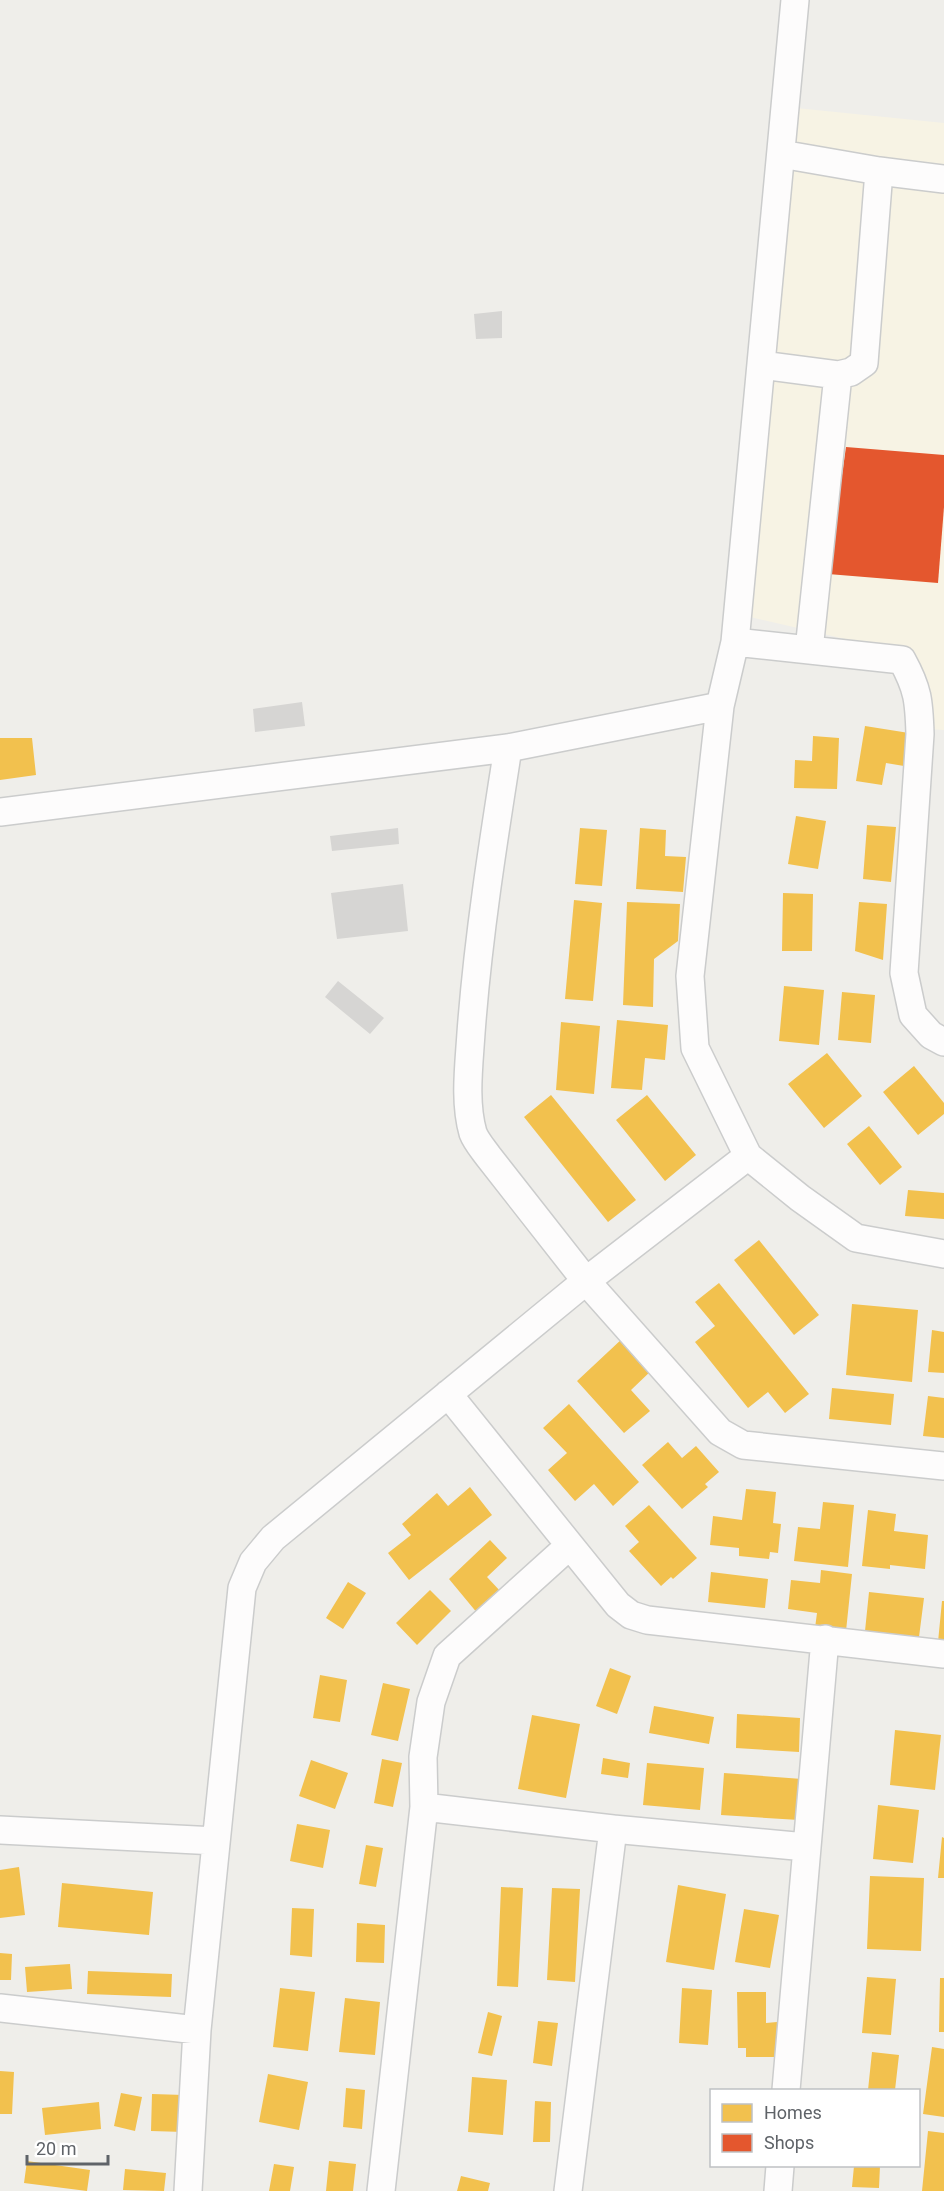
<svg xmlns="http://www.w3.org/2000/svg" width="944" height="2191" font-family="Roboto,sans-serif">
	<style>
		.commercial { fill: #f7f3e4 }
		.homes { fill: #f2c14e }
		.shops { fill: #e4572e }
		.building { fill: #d6d5d3 }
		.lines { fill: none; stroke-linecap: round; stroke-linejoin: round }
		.minor-casing { stroke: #cbcccc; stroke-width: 30 }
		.minor { stroke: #fdfcfc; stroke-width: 27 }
	</style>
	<rect width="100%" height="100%" fill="#efeeea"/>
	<!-- commercial -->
	<path class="commercial" d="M796,108l148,15v607l-18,-1 -20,-76 -156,-36z"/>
	<!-- homes -->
	<path class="homes" d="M865,726l44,7 -5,33 -18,-3 -4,22 -26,-4z
		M813,736l26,2 -2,51 -43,-1 1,-28 17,1z
		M0,738h32l4,37 -36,5z
		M796,816l30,5 -8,48 -30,-5z
		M867,825l29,2 -5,55 -28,-3z
		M580,828l27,2 -5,56 -27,-2z
		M640,828l26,2 -1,26 21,1 -3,35 -47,-3z
		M783,893l30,1 -1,57h-30z
		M574,900l28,3 -9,98 -28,-2z
		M627,902l53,2 -2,37 -24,18 -1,48 -30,-2z
		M859,902l28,2 -4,56 -28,-9z
		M784,986l40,4 -5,55 -40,-4z
		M842,992l33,3 -4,48 -33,-3z
		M617,1020l51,5 -3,35 -20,-2 -3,32 -31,-2z
		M561,1022l39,4 -6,68 -38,-4z
		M827,1053l35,43 -38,32 -36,-44z
		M914,1066l30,37v11l-26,21 -35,-43z
		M551,1095l85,105 -28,22 -84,-105z
		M647,1095l49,60 -31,26 -49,-61z
		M869,1126l33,41 -22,18 -33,-41z
		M908,1190l36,3v26l-39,-3z
		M759,1240l60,75 -25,20 -60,-75z
		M719,1283l90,111 -24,19 -17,-21 -20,16 -53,-66 20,-16 -20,-24z
		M852,1304l66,6 -6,72 -66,-7z
		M932,1330l12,2v41l-16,-1z
		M624,1337l29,32 -22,21 19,21 -26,22 -47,-52z
		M832,1388l62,6 -3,31 -62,-6z
		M928,1396l16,2v40l-21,-2z
		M569,1404l70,78 -26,24 -19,-22 -19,17 -27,-31 19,-17 -24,-25z
		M668,1442l14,16 14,-12 23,26 -14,12 3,3 -26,22 -40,-44z
		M470,1487l22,28 -83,65 -21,-27 23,-18 -9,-11 35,-31 11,13z
		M746,1489l30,3 -3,31 8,1 -3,29 -8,-1 -1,7 -30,-3v-8l-29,-3 3,-29 29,4z
		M823,1502l31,3 -6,62 -54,-6 4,-34 22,2z
		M649,1505l48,53 -24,21 -2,-2 -10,9 -32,-35 10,-9 -14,-16z
		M868,1510l28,4 -2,17 34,4 -3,34 -35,-4v4l-28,-3z
		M490,1540l17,18 -20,19 15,16 -24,21 -29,-35z
		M821,1570l31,4 -6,57 -31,-3 2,-15 -29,-4 3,-29 29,3z
		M711,1572l57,7 -3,29 -57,-6z
		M348,1582l18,11 -23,36 -17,-11z
		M430,1590l21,21 -34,34 -21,-22z
		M869,1592l55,6 -5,39 -54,-6z
		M942,1601h2v42l-6,-1z
		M610,1668l21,8 -14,38 -21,-8z
		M320,1675l27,5 -7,42 -27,-4z
		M383,1683l27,6 -12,52 -27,-6z
		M654,1706l60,11 -5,27 -60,-11z
		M737,1714l63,4 -1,34 -63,-4z
		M532,1715l48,9 -14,74 -48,-9z
		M895,1730l46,5 -6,55 -45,-5z
		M603,1758l27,5 -2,15 -27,-4z
		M382,1759l20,4 -9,44 -19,-4z
		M311,1760l37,13 -13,36 -36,-13z
		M647,1763l57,5 -4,42 -57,-5z
		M724,1773l78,6 -3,41 -78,-5z
		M878,1805l41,5 -6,53 -40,-4z
		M297,1824l33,6 -7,38 -33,-7z
		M942,1837l2,1v40h-6z
		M366,1845l17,3 -7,39 -17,-3z
		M19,1867l6,48 -25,3v-48z
		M870,1876l54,2 -3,73 -54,-2z
		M62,1883l91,9 -4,43 -91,-8z
		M678,1885l48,9 -12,76 -48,-8z
		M501,1887l22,1 -5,99 -21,-1z
		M552,1888l28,1 -5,93 -28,-2z
		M292,1908l22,1 -2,48 -22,-2z
		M744,1909l35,6 -9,53 -35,-6z
		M357,1923l28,2 -1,38 -28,-1z
		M0,1953l12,1 -1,26h-11z
		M70,1964l2,25 -45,3 -2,-25z
		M88,1971l84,3 -1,23 -84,-3z
		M867,1977l29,2 -5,56 -29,-2z
		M940,1978h4v54h-5z
		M280,1988l35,4 -7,59 -35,-4z
		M682,1988l30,2 -4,55 -29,-2z
		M737,1992h29v31l11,-1 1,35h-32v-9h-8z
		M345,1998l35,4 -5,53 -36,-3z
		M488,2012l14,4 -10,40 -14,-3z
		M538,2021l20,2 -6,43 -19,-3z
		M932,2047l12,2v68l-21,-3z
		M872,2052l27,3 -4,35h-27z
		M0,2071l14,1 -2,42h-12z
		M268,2074l40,8 -9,48 -40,-8z
		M472,2077l35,3 -4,55 -35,-3z
		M346,2088l19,2 -3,39 -19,-2z
		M121,2093l21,4 -7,34 -21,-5z
		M152,2094l32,1v37l-33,-1z
		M535,2101l16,1 -1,40h-17z
		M99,2102l2,27 -56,6 -3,-27z
		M928,2131l16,2v58h-22z
		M27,2161l63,9 -3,21 -63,-8z
		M329,2161l27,3 -3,27h-27z
		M274,2164l20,3 -4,24h-21z
		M854,2166h26l-1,22 -27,-1z
		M125,2169l41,4 -2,18 -41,-1z
		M461,2176l29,7 -2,8h-31z"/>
	<!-- shops -->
	<path class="shops" d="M846,447l98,8v52l-6,76 -110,-9z"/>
	<!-- building -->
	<path class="building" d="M502,311v27l-26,1 -2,-25z
		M302,702l3,24 -50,6 -2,-23z
		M398,828l1,16 -67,7 -2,-15z
		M403,884l5,47 -71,8 -6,-46z
		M338,981l46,37 -14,16 -45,-37z"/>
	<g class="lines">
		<!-- minor casing -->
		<g class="minor-casing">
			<path id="minor" d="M795,0l-60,642 -15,64 -30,270 5,72 53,108 52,42 56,40 88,16
				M781,154l98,17
				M761,365l77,10 -29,275
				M838,375l13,-3 13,-9 15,-192 65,8
				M735,642l167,18c16,29 17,41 18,74l-16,239 9,42 18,20 13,7
				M508,748c-15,95 -30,190 -37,285 -2,32 -7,69 2,100 3,8 10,16 15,23l98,125 134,151 23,13 201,21
				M0,812l508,-64 212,-42
				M448,1394l170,211 13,10 16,5 297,34
				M424,1807l189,22 193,18
				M0,1830l216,11
				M0,2008l197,22
				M786,2090l39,-451
				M188,2191l9,-161 45,-442 11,-26 20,-24 313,-257 162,-125
				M381,2191l43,-384 -1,-50 8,-55 16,-46 122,-110
				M568,2191l45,-362
				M778,2191l2,-25"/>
		</g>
		<!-- minor -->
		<use href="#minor" class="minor"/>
	</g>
	<!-- legend -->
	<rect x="710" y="2089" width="210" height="78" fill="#ffffff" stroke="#bfc1c3" stroke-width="1.5"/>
	<rect x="722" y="2104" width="30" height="18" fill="#f2c14e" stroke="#bfc1c3" stroke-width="1.5"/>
	<text x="764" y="2119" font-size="18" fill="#5f6368">Homes</text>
	<rect x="722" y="2134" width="30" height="18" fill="#e4572e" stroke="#bfc1c3" stroke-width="1.5"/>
	<text x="764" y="2149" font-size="18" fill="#5f6368">Shops</text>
	<!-- scale -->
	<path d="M27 2155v9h81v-9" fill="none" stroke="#5f6368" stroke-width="3"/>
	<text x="36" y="2155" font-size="18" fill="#5f6368" stroke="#ffffff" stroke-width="4.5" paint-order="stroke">20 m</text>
</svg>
